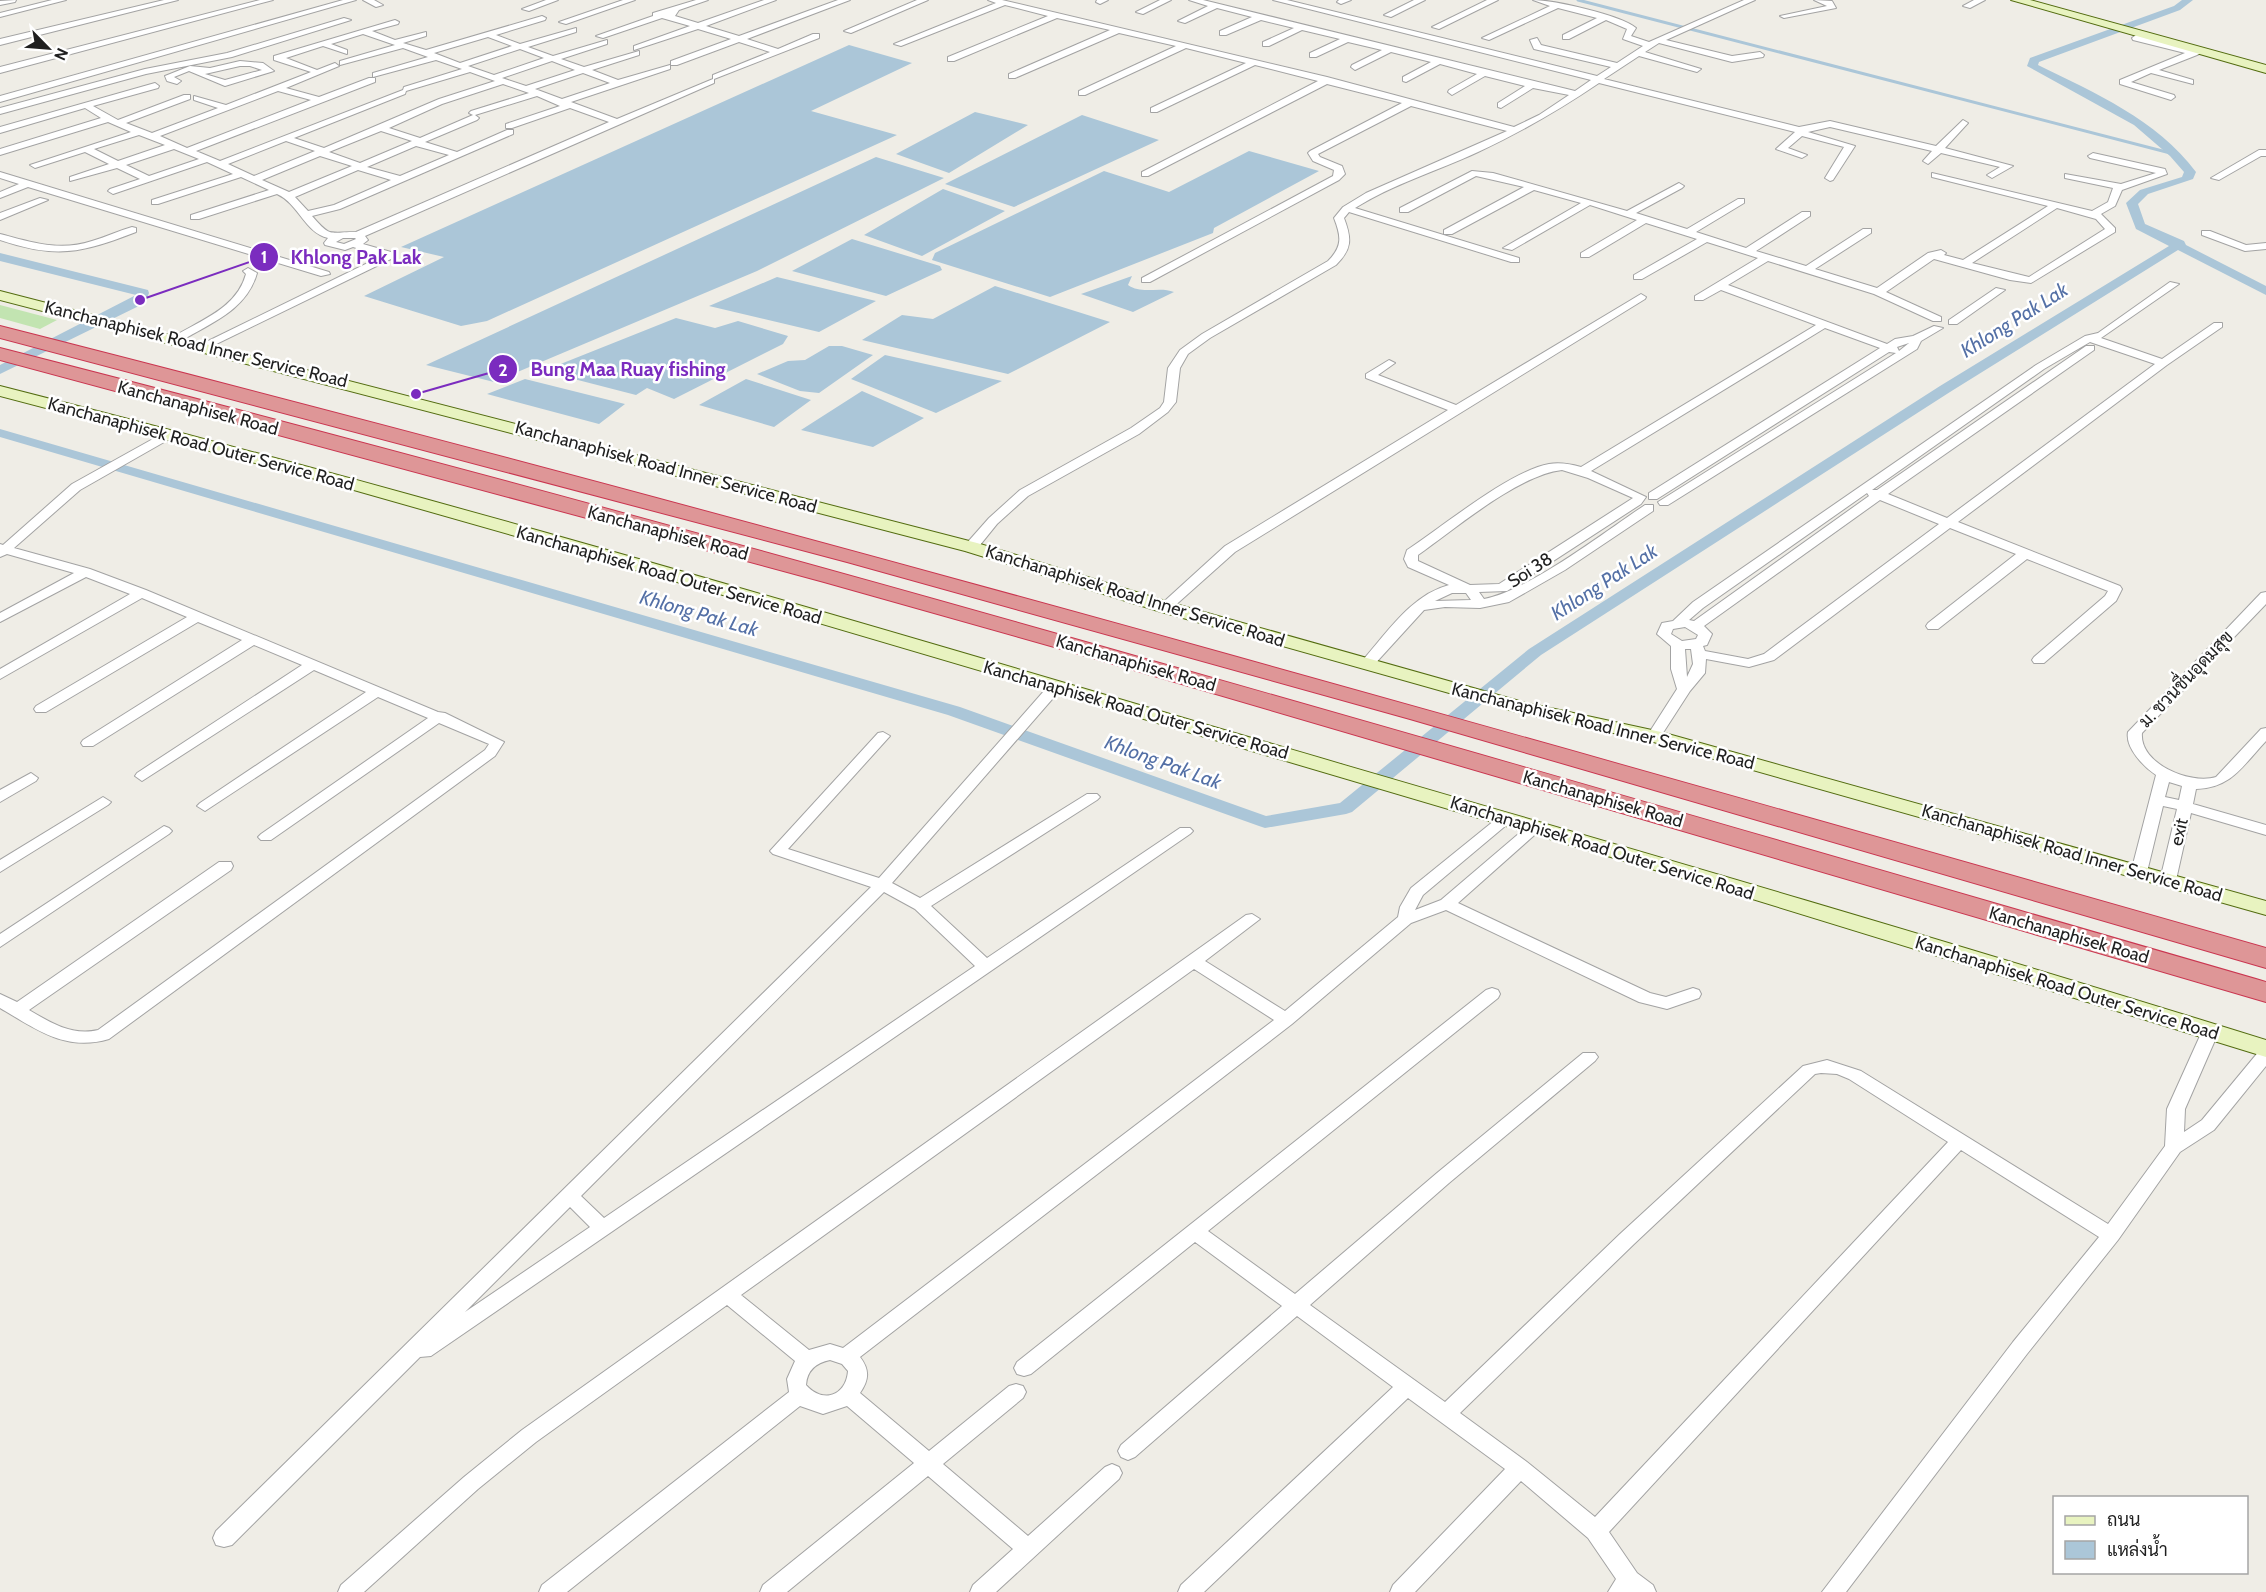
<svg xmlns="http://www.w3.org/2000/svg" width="2266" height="1592" font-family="Cabin,Sarabun,sans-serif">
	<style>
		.grass { fill: #c2e4b1 }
		.water { fill: #abc6d8 }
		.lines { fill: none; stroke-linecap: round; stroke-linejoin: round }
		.stream { stroke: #abc6d8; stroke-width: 3 }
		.canal { fill: #abc6d8; fill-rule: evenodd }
		.street-casing { stroke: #a3a3a3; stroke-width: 2 }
		.secondary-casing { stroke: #536c10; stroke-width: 2 }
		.highway-casing { stroke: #ca3650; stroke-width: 2 }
		.street { fill: #fff; fill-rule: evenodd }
		.secondary { fill: #e8f3c0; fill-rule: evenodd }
		.highway { fill: #de9697; fill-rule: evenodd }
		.labels { text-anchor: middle; stroke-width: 5; stroke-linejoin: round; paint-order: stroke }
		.street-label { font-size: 18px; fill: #1f1f1f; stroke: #fff }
		.water-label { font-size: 20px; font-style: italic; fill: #5470a6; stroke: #fff }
		.leader { fill: none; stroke: #7b2cbf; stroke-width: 2 }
		.callout-dot { fill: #7b2cbf; stroke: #fff; stroke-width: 2 }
		.mark-label { font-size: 18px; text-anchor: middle; font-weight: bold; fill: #fff }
		.callout-label { font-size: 20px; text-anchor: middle; font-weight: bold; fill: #7b2cbf; stroke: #fff; stroke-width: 5; stroke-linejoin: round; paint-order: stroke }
	</style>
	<rect width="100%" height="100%" fill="#efede6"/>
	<!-- grass -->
	<path class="grass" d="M0,305l57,15 -17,9 -40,-11z"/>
	<!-- water -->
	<path class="water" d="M849,45l63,18 -101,48 86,24 -410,186 -26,5 -97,-30 80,-39 -43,-10z
		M975,112l53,13 -79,48 -53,-19z
		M1082,115l77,25 -145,67 -69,-23z
		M1249,151l70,20 -105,57 -1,5 -163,64 -118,-37 3,-7 169,-82 65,21z
		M876,157l68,21 -187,93 -263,111 -68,-17z
		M943,189l62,22 -83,45 -58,-21z
		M852,239l88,27 2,4 -56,26 -94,-25z
		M1132,276l-4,9c14,10 31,1 46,7l-41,20 -52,-18z
		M777,277l99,24 -57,31 -110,-26z
		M995,286l115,36 -102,52 -146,-34 40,-25 31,4z
		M676,318l39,10 23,-7 50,15 -5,8 -109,55 -27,-11 -11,7 -93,-24z
		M829,346h13l31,9 -54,38 -19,-2 -43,-17 31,-13 17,-1z
		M885,355l117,26 -66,32 -85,-34z
		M525,379l100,25 -26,20 -112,-30z
		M746,379l65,21 -37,27 -75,-22z
		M862,391l62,27 -51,29 -72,-17z"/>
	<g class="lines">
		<!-- stream -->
		<path class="stream" d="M1578,0l600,155"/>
		<!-- canal -->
		<path class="canal" d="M2182,0h11l-13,10 -141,52 -1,3c57,28 118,54 158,107l-3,7 -45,15 -10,10 7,20 39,17 2,4 80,41v9l-88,-45 -228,142 -409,263 -189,157 -6,2 -81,14 -6,-2 -311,-111 -948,-278v-8l960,278 306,109 74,-13 189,-154 411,-263 229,-140 -33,-17 -10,-26 14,-13 42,-13 2,-5 -14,-16 -36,-31 -107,-59 3,-8 144,-52z
			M0,253l148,37 1,3 -4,10 -145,71v-9l136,-70 -136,-34z"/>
		<!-- street casing -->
		<g class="street-casing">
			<path id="street" d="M16,0l-1,2 -15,3v-4z
				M52,0h14l-66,17v-4z
				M164,0h14l-178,45v-6z
				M260,0h13l-273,73v-6z
				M343,0h13l-356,102v-6z
				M363,0h11l9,5 -7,2z
				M546,0h12l-29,11 -7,-2z
				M623,0h12l-69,24 -7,-2z
				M696,0h12l-29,10 -4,6 23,7 66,-23h12l-70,26 33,10 99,-36h12l-103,39 31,10 35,-15h6v4l-105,41v4l-349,153 3,4 -5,4 28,8v7l-185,90 -4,-1v-4l180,-88 -29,-9 -8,3 -20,-5 -1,-2 4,-5c-23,-5 -29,-34 -51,-44l-78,25h-8v-4l78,-25 -28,-13 -83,27h-6v-4l81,-26 -26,-12 -94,32 -5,-3 2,-2 30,-10 -23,-11 -47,13v-4l39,-13 -24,-12 -50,16 -5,-3 101,-33 -23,-10 -108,33v-6l101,-31 -16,-10 -85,25v-6l155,-44 4,3 -1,2 -65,18 25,14 66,-25h6v4l-64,24 26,10 66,-25 -24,-8v-4l32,9 85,-33 -37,-12v-4l121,-36 4,2 -1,2 -26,7 23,9 31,-8v4l-23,7 23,7 116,-34 4,2 -1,2 -49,15 24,9 56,-16v4l-48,15 25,9 54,-16v4l-46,15 23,8 55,-16v4l-47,15 26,10 52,-15v4l-99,33 46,17 96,-40v-4l57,-23 -31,-10 -62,23h-6v-4l60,-22 -33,-10 -64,21v-4l56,-20 -28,-8 -59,20 -7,-2 57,-20v-3zM363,34l32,11 -55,16v4l63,-17 25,9 -55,16v4l63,-17 26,9 -58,18 -1,3 -183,71 -24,-10 179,-69v-4h-6l-50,19 -33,-9 53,-22 -4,-3 -18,7 -31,-12 37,-12 24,8v-4l-16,-6zM488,37l24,9 -52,17 -26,-10zM520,49l24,9 -50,17 -26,-9zM552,61l23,9 -49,16 -24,-8zM470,72l25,9 -56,18 -115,49 -30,-10 111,-44 1,-3zM583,73l27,10 -48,16 -27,-10zM503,84l26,9 -58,18 -2,2 4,2 -53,23 -31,-10 53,-24zM278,91l33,9 -124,48 -27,-12zM537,96l23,10 -54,18v4h6l58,-20 39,14 -253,110c-27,0 -25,6 -44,-16l28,-7 173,-75v-4h-6l-50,22 -32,-10 52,-22 2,-2 -4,-3zM381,131l31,10 -52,22 -31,-11zM139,135l26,10 -47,16 -24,-12zM286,141l29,10 -61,25 -26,-12zM416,146l33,9 -49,21 -33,-9zM174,149l25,10 -50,17 -23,-11zM320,156l32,10 -63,26 -27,-12zM358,170l33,10 -57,25 -26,6 -13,-14zM343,238h12l1,1 -12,5 -8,-2z
				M917,0h11l-77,33 -7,-2z
				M988,0h14l325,77 187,50 25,-12 30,-20 -36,-7 -32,20 -3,-1v-4l27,-17 -40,-10 -33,19 -4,-3 1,-2 28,-16 -37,-10 -34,18 -3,-1v-4l28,-15 -40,-10 -36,18 -4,-3 1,-2 30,-15 -34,-8 -32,15h-6v-4l30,-14 -38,-9 -33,16h-6v-4l31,-14 -33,-8 -35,15h-6v-4l32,-14 -35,-9 -32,15 -7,-2 30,-15 -19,-6h14l372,91 16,-11 -318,-80h14l310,76 14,-9 -77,-18 -4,-9 7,-2 4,7 76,18 26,-17 -20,-7 4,-10 -21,-9 -37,19h-6v-4l34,-17 -39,-10 -69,32 -7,-2 68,-32 -17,-6c21,0 88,15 103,28l-5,8 18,6 95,-42h11l-89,40 66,16 28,-4 4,3 -1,2 -31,5 -73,-19 -14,9 56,17 -4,3 -58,-16 -35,23 195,48 31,-6 106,25 27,-26 5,3 -23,25 68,18 -21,12 -5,-3 13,-8 -59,-14 -13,11 -5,-3 9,-10 -102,-24 -22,5 47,14 -22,34 -3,1 -5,-3 19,-31 -42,-11 -14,12 19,7 -5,3 -26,-9 19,-17 -196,-49c-40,27 -78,49 -121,69 -41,19 -85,32 -123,56l164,50v4h-8l-162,-50 -5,6c8,21 8,31 -8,47l-126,73 -22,16 -8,14 -4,34 -8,10 -29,22 -111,62 -31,28 -21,26h-10l-1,-3 1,-3 23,-26 31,-28 111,-62 29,-20 4,-6 4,-34 12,-18 22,-16 126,-73c15,-15 13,-25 6,-43l9,-11 23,-14 141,-62 -96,-25 -93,48 2,3 22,9 3,8 -6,6 -189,102h-8v-4l191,-102 1,-6 -21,-9 -5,-8 2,-2 92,-48 -75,-19 -179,92h-6v-4l176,-91 -63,-16 -98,47h-6v-4l95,-45 -60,-15 -101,47h-6v-4l97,-45 -57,-13 -104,45h-6v-4l101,-44 -53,-12 -103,43h-6v-4l100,-41 -43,-11 -104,41 -7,-2 102,-41z
				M1097,0h11l-8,4 -4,-2z
				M1160,0h11l-28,14 -7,-2z
				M1339,0h12l-10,4 -4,-2z
				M1414,0h11l-34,17 -7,-2z
				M1487,0h11l-59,29 -7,-2z
				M1814,0l18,1 4,7 -52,10 -4,-2 47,-10z
				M1974,0h11l-15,8 -7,-2z
				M344,18l7,2 -119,37 -86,17 -146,40v-6l145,-39 82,-16z
				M2136,35l57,15 10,-2v4l-6,3 -38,15 34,10v4l-42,-11 -20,9 43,13 1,2 -4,3 -51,-16v-4l65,-27 -52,-13 -1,-2z
				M240,61l23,2 11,8 -49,15 -36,-15 -15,6 7,4 -4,3 -10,-3 -2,-5 25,-10 20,2zM240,66h10l12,4 -37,10 -20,-6z
				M2259,150h7v6h-5l-42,24 -8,-2z
				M2093,153l72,16 2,5 -45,16 -7,16 -14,8 14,14v4l-84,51 -21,-3 -76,-21 -48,33 55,25v4h-8l-59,-27 -106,-33 -40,24 159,59 8,-5 18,-3 21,-10 9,2 -22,13 -4,8 -249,156h-8l-2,-3 238,-149 -7,-1 -232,147h-8v-6l231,-145 -55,-20 -234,143 55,26 -5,7 -134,87 -28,1 5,7c46,-9 119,-66 161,-94h8v6l-88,59 -56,32 -29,6 -35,-1 -21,3 -52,57h-10l-2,-3 2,-3c25,-28 49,-66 87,-76l-41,-18 -4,-8 3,-9c35,-23 103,-79 142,-86 11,-2 21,0 32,3l235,-142 -95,-35 -18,10h-8v-4l63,-38 -51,-16 -65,37h-8v-4l63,-36 -51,-16 -57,34h-8v-4l56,-33 -47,-15 -78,45 -9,-2 78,-45 -47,-13 -82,44h-8v-4l80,-43 -48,-11 -68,36h-8v-4l72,-37 21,2 134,38 52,-28 5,3 -2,2 -46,25 51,16 51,-30h6v4l-48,29 50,16 56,-36h8v4l-54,35 50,15 57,-37h8v4l-56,36 62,19 51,-35 13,-3 5,3 -2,2 19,5 85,-54 -116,-29v-4l160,38 16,-9 5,-14 -48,-10v-4l56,10 35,-11 -66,-15 -2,-2zM2057,208l39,11 9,10 -76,48 -57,-14zM1909,343l-10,8 -2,-4zM1562,470l26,8 45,20 -134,86 -29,1 -52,-24v-6c37,-26 100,-80 144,-85zM1452,593h14l5,7 -36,1z
				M0,172l329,100 1,2 -9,2 -293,-89 -28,11v-6l19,-8 -19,-6z
				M40,198l8,2 -48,20v-7z
				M132,227l4,1v4c-54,21 -80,27 -136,8v-6c32,8 59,18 92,7 14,-4 26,-10 40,-14z
				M2202,231h8l36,14 20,-2v6l-21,2 -43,-16z
				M248,268l9,5c-10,37 -46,50 -76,68h-8v-4c28,-17 64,-29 73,-63l-3,-3z
				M2170,282l9,2 -78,54 61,21 52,-36h8v4l-55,38 -209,157 162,64 2,3 -6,12 -72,62h-10l-2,-3 2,-3 71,-61 3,-5 -81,-32 -89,70h-10l-2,-3 2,-3 88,-69 -66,-26 -176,132 -25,7 -43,-8 -1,14 -15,18 -31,48h-10l-2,-3 30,-47 -6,-20v-23l-14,-12 5,-11 11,-2 20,-19 343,-237 49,-29 13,-3zM2090,342l65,22 -208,154 -59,-24 206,-144v-4h-8l-209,144h-5l172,-121zM1867,493l2,3 -175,125 -5,-1 14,-12zM1880,500l59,24 -175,130 -16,5 -43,-8 -2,-5 4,-1 5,-11 -8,-8zM1685,627l13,8 -2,4 -14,2 -11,-7 2,-5zM1685,649h6l2,15 -6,13z
				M1996,288l9,2 -48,34h-8v-4z
				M1641,294l5,3 -1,2 -410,253 -65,58h-10l-2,-3 67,-61 223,-136 -82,-32v-4l23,-14 6,3 -17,12 78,30z
				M169,430l6,4 -2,3 -93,53 -66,58 76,21 56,21 292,122 7,1 59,29 -9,14 -386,283c-44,13 -73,-10 -109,-31v-14l17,8 202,-140h12l2,4 -2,4 -202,140c22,13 43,26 69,20l387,-280 4,-6 -50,-21 -168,117h-10l-3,-3 3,-3 167,-116 -50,-21 -173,114 -8,-5 3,-3 166,-111 -52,-22 -172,111 -7,-5 2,-3 165,-108 -48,-20 -161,101h-10l-2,-3 2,-3 159,-100 -44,-18 -152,90h-10l-2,-3 2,-3 151,-89 -45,-19 -142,81v-10l130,-75 -44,-17 -86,45v-9l74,-40 -67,-19 -7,3v-13l3,1 69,-61z
				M2266,592v12l-124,129c-3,31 49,52 74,44l45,-48 5,-1v13c-23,24 -34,47 -70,48l-3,15 73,21v10l-75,-22 -15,67 -8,5 -6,-1 -2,-4 17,-71 -14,-3 -16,66 -8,5 -6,-1 -2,-4 25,-97c-12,-8 -31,-27 -28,-43l133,-139zM2169,782l13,4 -3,14 -14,-3z
				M1056,682l5,1 2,3 -2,3 -169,194 28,15 167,-104h10l3,3 -3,3 -166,106 56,52 193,-130h10l3,3 -3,3 -759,522 -11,1 -188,188 -8,2 -8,-2 -3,-7 3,-7 655,-644 -98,-33 -3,-3 108,-118 5,-1 7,4 -102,113 91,29 172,-195zM884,892l31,17 60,57 -371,252 -23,-22zM570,1207l20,20 -125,85z
				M31,773l7,5 -2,3 -36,21v-12z
				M103,797l8,5 -3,3 -108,67v-12z
				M1505,814l8,5 -3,3 -87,73 -8,15 26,-10 88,-75h10l3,3 -3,3 -81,72 192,90 16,4 27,-9 6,2 2,4 -2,4 -32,11 -28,-7 -193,-92 -35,13 -119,101 -432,333c10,13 9,23 0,36l69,58 80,-65 7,-2 7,2 3,6 -3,6 -80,66 85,72 77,-69 7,-3 7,3 3,6 -3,6 -123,113h-26l3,-7 40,-36 -85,-73 -141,116h-27l3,-7 151,-122 -67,-57 -24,8 -23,-8 -233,186h-28l3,-7 247,-193 -2,-13 8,-18 -68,-56 -191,137 -58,47 -114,103h-26l3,-7 123,-108 58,-47 724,-515 6,-1 8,5 -55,42 80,50 113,-94 2,-10 11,-19 89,-72zM1194,969l80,51 -431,328 -13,-4 -21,6 -68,-55zM830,1360l12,4 6,7c-2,25 -25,33 -42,14 1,-15 10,-22 24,-25z
				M164,826l5,2 3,3 -3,3 -169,113v-13z
				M1492,988l6,2 2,4 -2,4 -290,233 87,63 142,-121 146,-120h12l3,4 -3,4 -146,122 -139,122 135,97 175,-168 183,-168 24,-6 34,11 247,153 57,-78 2,-37 37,-82h12l3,4 -34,78 -1,23 18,-12 58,-70 6,-2v18l-52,64 -34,22 -62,88 -91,114 -181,238h-24l191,-250 86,-105 -138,-87 -352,382 28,41 16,12 3,7h-48l8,-13 -28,-41 -67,-57 -106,111h-25l3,-7 112,-116 -97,-71 -204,194h-26l3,-7 212,-198 -96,-71 -162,141 -7,3 -7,-3 -3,-6 3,-6 161,-139 -87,-64 -164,132 -7,2 -7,-2 -3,-6 3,-6 469,-372zM1821,1073l16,1 12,5 99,63 -353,375 -68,-55 -67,-49 174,-169 181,-170z"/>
		</g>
		<!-- secondary casing -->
		<g class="secondary-casing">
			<path id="secondary" d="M2011,0h19l236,65v8z
				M0,291l977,252 195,60 351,99 138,30 605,169v14l-616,-174 -137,-30 -355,-100 -193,-60 -965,-251z
				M0,386c410,104 816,223 1221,343 349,102 698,203 1045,311v17l-530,-163 -978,-289 -457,-130 -301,-79z"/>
		</g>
		<!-- highway casing -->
		<g class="highway-casing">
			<path id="highway" d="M0,326c759,193 1513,407 2266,622v20l-856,-249 -563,-157 -847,-224z
				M0,348c760,194 1513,416 2266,634v20l-1180,-346 -262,-74 -824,-222z"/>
		</g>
		<!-- street -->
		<use href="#street" class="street"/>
		<!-- secondary -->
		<use href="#secondary" class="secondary"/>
		<!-- highway -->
		<use href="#highway" class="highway"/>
	</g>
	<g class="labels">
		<!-- street labels -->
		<g class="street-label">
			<text transform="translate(196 344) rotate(14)" y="6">Kanchanaphisek Road Inner Service Road</text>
			<text transform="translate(198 408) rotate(15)" y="6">Kanchanaphisek Road</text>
			<text transform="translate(201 444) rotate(15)" y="6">Kanchanaphisek Road Outer Service Road</text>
			<text transform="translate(666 467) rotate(15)" y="6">Kanchanaphisek Road Inner Service Road</text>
			<text transform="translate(668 533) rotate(15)" y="6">Kanchanaphisek Road</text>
			<text transform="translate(1530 570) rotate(-33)" y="6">Soi 38</text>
			<text transform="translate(669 575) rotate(16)" y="6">Kanchanaphisek Road Outer Service Road</text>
			<text transform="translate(1135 596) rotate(17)" y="6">Kanchanaphisek Road Inner Service Road</text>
			<text transform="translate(1136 663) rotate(16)" y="6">Kanchanaphisek Road</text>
			<text transform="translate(2186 679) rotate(-46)" y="6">ม. ชวนชื่นอุดมสุข</text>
			<text transform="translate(1136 710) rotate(16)" y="6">Kanchanaphisek Road Outer Service Road</text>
			<text transform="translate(1603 726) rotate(14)" y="6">Kanchanaphisek Road Inner Service Road</text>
			<text transform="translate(1603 799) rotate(16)" y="6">Kanchanaphisek Road</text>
			<text transform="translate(2179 832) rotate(-77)" y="6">exit</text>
			<text transform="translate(1602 848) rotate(17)" y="6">Kanchanaphisek Road Outer Service Road</text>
			<text transform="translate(2072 853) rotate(16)" y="6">Kanchanaphisek Road Inner Service Road</text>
			<text transform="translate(2069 935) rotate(16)" y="6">Kanchanaphisek Road</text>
			<text transform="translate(2067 988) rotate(17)" y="6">Kanchanaphisek Road Outer Service Road</text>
		</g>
		<!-- water labels -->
		<g class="water-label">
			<text transform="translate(2014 320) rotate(-32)" y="7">Khlong Pak Lak</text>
			<text transform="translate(1604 582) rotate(-33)" y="7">Khlong Pak Lak</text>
			<text transform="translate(699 613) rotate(16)" y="7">Khlong Pak Lak</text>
			<text transform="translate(1163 762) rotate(20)" y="7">Khlong Pak Lak</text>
		</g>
	</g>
	<!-- callouts -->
	<path class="leader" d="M140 300L264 257M416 394L503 369"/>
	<g class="callout-dot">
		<circle cx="140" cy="300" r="6"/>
		<circle cx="416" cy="394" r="6"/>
		<circle cx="264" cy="257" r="15"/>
		<circle cx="503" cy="369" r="15"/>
	</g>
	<g class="mark-label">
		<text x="264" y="263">1</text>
		<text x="503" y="376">2</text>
	</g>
	<g class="callout-label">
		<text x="356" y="264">Khlong Pak Lak</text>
		<text x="628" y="376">Bung Maa Ruay fishing</text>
	</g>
	<!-- legend -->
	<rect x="2053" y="1496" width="195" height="78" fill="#ffffff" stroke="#a5a5a5" stroke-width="1.5"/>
	<rect x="2065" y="1516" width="30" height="9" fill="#e8f3c0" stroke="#a5a5a5" stroke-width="1.5"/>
	<text x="2107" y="1526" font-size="18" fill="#1f1f1f">ถนน</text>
	<rect x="2065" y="1541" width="30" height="18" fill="#abc6d8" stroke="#a5a5a5" stroke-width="1.5"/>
	<text x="2107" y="1556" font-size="18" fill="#1f1f1f">แหล่งน้ำ</text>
	<!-- north arrow -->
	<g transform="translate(48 48) rotate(115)" stroke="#ffffff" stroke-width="4.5" paint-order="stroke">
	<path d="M0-4.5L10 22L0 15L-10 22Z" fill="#1f1f1f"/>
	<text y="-9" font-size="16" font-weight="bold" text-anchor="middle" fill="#1f1f1f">N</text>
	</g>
</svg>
